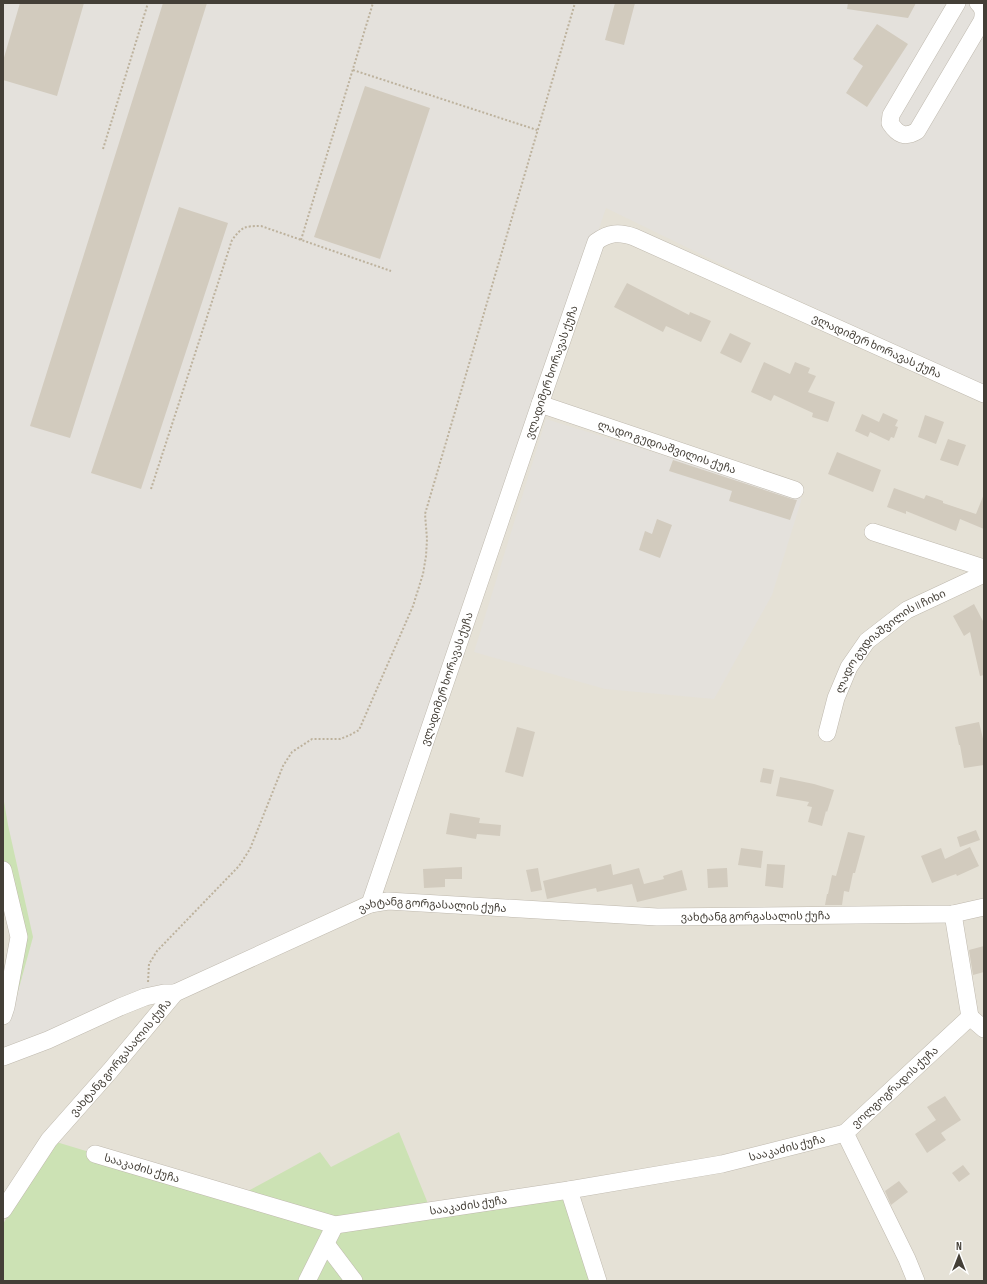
<svg xmlns="http://www.w3.org/2000/svg" width="987" height="1284" font-family="'Sofia Sans Condensed','Noto Sans Georgian',sans-serif">
	<style>
		.residential { fill: #e5e1d6 }
		.industrial { fill: #e4e1dc }
		.green { fill: #cce2b4 }
		.building { fill: #d2cbbe }
		.lines { fill: none; stroke-linecap: round; stroke-linejoin: round }
		.minor-casing { stroke: #bfb9ae; stroke-width: 18 }
		.path { stroke: #bdb29d; stroke-width: 2; stroke-dasharray: 2 2; stroke-linecap: butt }
		.minor { stroke: #fff; stroke-width: 17 }
		.labels { text-anchor: middle; stroke-width: 3.5; stroke-linejoin: round; paint-order: stroke }
		.street-label { font-size: 11px; fill: #443f37; stroke: #fff }
	</style>
	<rect width="100%" height="100%" fill="#f2efe7"/>
	<!-- residential -->
	<path class="residential" d="M3,3h981v1278h-981z"/>
	<!-- industrial -->
	<path class="industrial" d="M3,3h981v382l-224,-102 -154,-75 -66,196 -173,491 -190,90 -174,67v-18l11,-28 19,-69 -25,-112 -5,-29z
		M546,419l256,79 -30,97 -58,104 -109,-10 -131,-37z"/>
	<!-- green -->
	<path class="green" d="M3,796l5,29 25,112 -19,69 5,-69 -16,-67z
		M399,1132l32,79 138,-21 29,91h-595v-57l50,-83 202,61 -7,-11 72,-39 11,15z"/>
	<!-- building -->
	<path class="building" d="M20,3h64l-27,93 -54,-16v-19z
		M163,3h44l-137,435 -40,-12z
		M615,3h20l-11,42 -19,-5z
		M848,3h68l-8,15 -61,-9z
		M877,24l31,20 -41,63 -21,-14 17,-27 -10,-7z
		M365,86l65,22 -50,151 -66,-22z
		M179,207l49,16 -87,266 -50,-16z
		M627,283l62,32 1,-3 21,9 -10,21 -35,-16 -3,6 -49,-25z
		M730,333l21,10 -10,20 -21,-10z
		M764,362l26,12 5,-12 15,6 -2,5 8,3 -8,16 27,10 -7,20 -16,-5 1,-4 -39,-18 -3,6 -20,-9z
		M883,413l15,7 -3,6 3,1 -4,11 -3,-1 -2,4 -19,-9 -2,5 -13,-6 7,-17 17,8z
		M925,415l19,7 -8,22 -18,-7z
		M948,439l18,6 -8,21 -18,-6z
		M837,452l44,18 -8,22 -45,-18z
		M673,460l119,39 5,1 -7,20 -61,-19 3,-10 -63,-20z
		M894,488l30,11 2,-4 17,6v2l33,11 8,-20v35l-24,-10 -4,12 -50,-20v3l-19,-7z
		M657,519l15,6 -12,33 -21,-8 6,-19 7,3z
		M974,604l10,19v52l-4,1 -10,-44 -6,4 -11,-20z
		M979,722l5,21v22l-20,3 -4,-23h-1l-4,-18z
		M517,727l18,5 -12,45 -18,-5z
		M763,768l11,2 -3,14 -11,-2z
		M780,777l34,7 20,6 -7,22 -1,-1 -4,15 -14,-4 4,-15 -5,-1 2,-4 -33,-6z
		M450,813l30,5 -1,5 22,2 -1,11 -23,-2 -1,5 -30,-5z
		M976,830l4,10 -20,7 -3,-10z
		M848,832l17,4 -10,37h-2l-4,19 -5,-1 -2,14h-17l2,-11h1l4,-19 4,1z
		M970,847l9,19 -22,10 -1,-2 -24,9 -11,-27 20,-8 4,11z
		M741,848l22,3 -2,17 -23,-3z
		M611,864l2,11 26,-7 5,16 20,-5 -1,-3 19,-6 5,20 -50,12 -5,-18 -35,8 -1,-4 -49,11 -4,-18z
		M767,864l18,1 -2,23 -18,-2z
		M462,867v12h-17v8l-21,1 -1,-19z
		M538,868l4,22 -11,2 -5,-22z
		M727,868l1,19 -20,1 -1,-19z
		M984,946v26l-11,3 -4,-25z
		M945,1096l16,24 -20,13 5,7 -19,13 -12,-19 21,-14 -9,-13z
		M963,1165l7,9 -11,8 -7,-9z
		M899,1181l9,11 -17,13 -6,-14z"/>
	<g class="lines">
		<!-- minor casing -->
		<g class="minor-casing">
			<g id="minor">
				<path d="M957,3l-66,112 -1,8c8,12 15,15 27,8l65,-110c2,-7 2,-13 -4,-18"/>
				<path id="s1" d="M540,404l255,86"/>
				<path d="M873,532l111,36"/>
				<path id="s2" d="M827,733l9,-35 13,-31 18,-26 40,-31 77,-36"/>
				<path d="M3,870l16,67 -13,70 -3,9"/>
				<path id="s3" d="M370,904l170,-500 56,-162c13,-10 24,-10 38,-5l350,157"/>
				<path d="M970,1017l14,12"/>
				<path d="M3,1057l45,-17 72,-33 25,-10 19,-4h11"/>
				<path id="s4" d="M95,1154l240,71 234,-35 153,-26 123,-31"/>
				<path d="M569,1190l29,91"/>
				<path id="s5" d="M3,1210l46,-70 61,-69 65,-78 195,-89 18,-3 269,16 296,-3 31,-7"/>
				<path d="M326,1244l28,37"/>
				<path d="M307,1281l28,-56"/>
				<path id="s6" d="M916,1281l-9,-22 -62,-126 125,-116 -17,-103"/>
			</g>
		</g>
		<!-- path -->
		<path class="path" d="M353,70l184,60
			M103,149l45,-146
			M301,240l72,-237
			M151,489l81,-249c10,-13 12,-14 29,-14l130,45
			M148,982l1,-18 8,-13 82,-85 11,-17 33,-83 9,-14 20,-13h28l10,-4 9,-5 54,-124 10,-32 3,-18 1,-17 -2,-25 150,-511"/>
		<!-- minor -->
		<use href="#minor" class="minor"/>
	</g>
	<g class="labels">
		<!-- street labels -->
		<g class="street-label">
			<text dy="4" stroke="none"><textPath href="#s3" startOffset="1006">ვლადიმერ ხორავას ქუჩა</textPath></text>
			<text dy="4" stroke="none"><textPath href="#s3" startOffset="562">ვლადიმერ ხორავას ქუჩა</textPath></text>
			<text dy="4" stroke="none"><textPath href="#s1" startOffset="134">ლადო გუდიაშვილის ქუჩა</textPath></text>
			<text dy="4" stroke="none"><textPath href="#s2" startOffset="118">ლადო გუდიაშვილის II ჩიხი</textPath></text>
			<text dy="4" stroke="none"><textPath href="#s3" startOffset="238">ვლადიმერ ხორავას ქუჩა</textPath></text>
			<text dy="4" stroke="none"><textPath href="#s5" startOffset="554">ვახტანგ გორგასალის ქუჩა</textPath></text>
			<text dy="4" stroke="none"><textPath href="#s5" startOffset="878">ვახტანგ გორგასალის ქუჩა</textPath></text>
			<text dy="4" stroke="none"><textPath href="#s5" startOffset="193">ვახტანგ გორგასალის ქუჩა</textPath></text>
			<text dy="4" stroke="none"><textPath href="#s6" startOffset="232">ვოლგოგრადის ქუჩა</textPath></text>
			<text dy="4" stroke="none"><textPath href="#s4" startOffset="709">სააკაძის ქუჩა</textPath></text>
			<text dy="4" stroke="none"><textPath href="#s4" startOffset="49">სააკაძის ქუჩა</textPath></text>
			<text dy="4" stroke="none"><textPath href="#s4" startOffset="385">სააკაძის ქუჩა</textPath></text>
		</g>
	</g>
	<!-- border -->
	<rect width="987" height="1284" fill="none" stroke="#443f37" stroke-width="8"/>
	<!-- north arrow -->
	<g transform="translate(959 1256)" stroke="#ffffff" stroke-width="3" paint-order="stroke">
	<path d="M0-3L7 15L0 10L-7 15Z" fill="#443f37"/>
	<text y="-6" font-size="11" font-weight="bold" text-anchor="middle" fill="#443f37">N</text>
	</g>
</svg>
